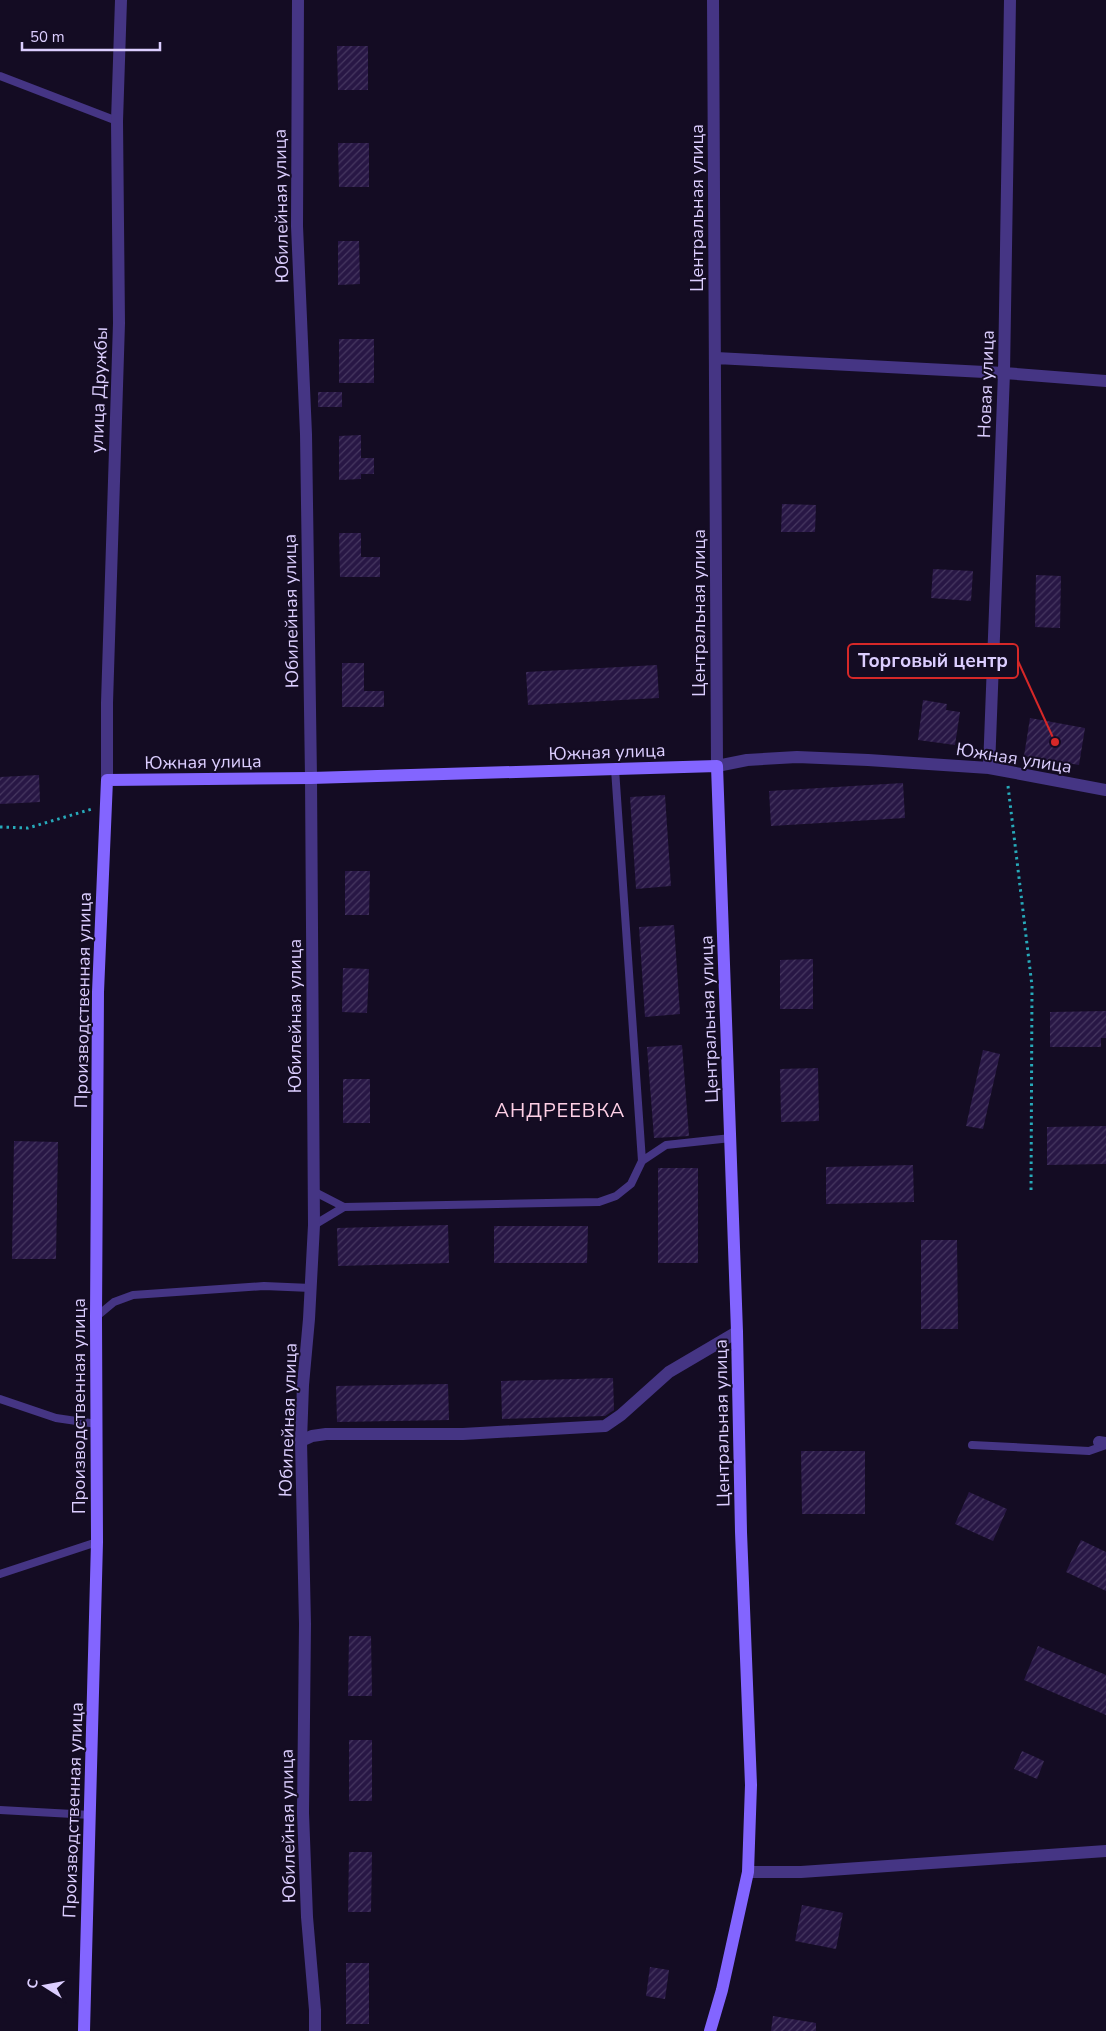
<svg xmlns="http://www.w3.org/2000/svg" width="1106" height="2031" font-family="'Nunito Sans',sans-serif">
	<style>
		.building { fill: url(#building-hatch) }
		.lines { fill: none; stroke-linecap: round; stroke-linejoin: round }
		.path { stroke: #27aaba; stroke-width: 3; stroke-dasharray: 2.5 4; stroke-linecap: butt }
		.lane { stroke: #453584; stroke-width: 8 }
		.street { stroke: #453584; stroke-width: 12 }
		.secondary { stroke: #8365ff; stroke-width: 12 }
		.labels { text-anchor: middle; stroke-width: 4; stroke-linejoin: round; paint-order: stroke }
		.street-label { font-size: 18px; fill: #dcceff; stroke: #140c23 }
		.quarter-label { font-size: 20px; letter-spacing: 1px; fill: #ffd0e6; stroke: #140c23 }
		.leader { fill: none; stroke: #d62828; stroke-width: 2 }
		.callout-dot { fill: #d62828; stroke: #140c23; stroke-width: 2 }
		.callout { fill: #140c23; stroke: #d62828; stroke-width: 2 }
		.callout-label { font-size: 19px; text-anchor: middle; font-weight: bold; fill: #dcceff }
	</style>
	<defs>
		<pattern id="building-hatch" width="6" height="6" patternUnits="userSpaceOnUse" patternTransform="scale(1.25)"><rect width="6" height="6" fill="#281745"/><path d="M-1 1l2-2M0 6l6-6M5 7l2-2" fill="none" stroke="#473861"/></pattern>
	</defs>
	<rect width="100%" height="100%" fill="#140c23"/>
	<!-- building -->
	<path class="building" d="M337,46h31v44h-30z
		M338,143h31v44h-30z
		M338,241h21l1,43 -22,1z
		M339,339h35v44h-35z
		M318,392h24v15h-24z
		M361,435v23h13v16h-13v5l-22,1v-44z
		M782,504l34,1 -1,27h-34z
		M339,533h22v24h19v20h-40z
		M933,569l40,2 -2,30 -40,-3z
		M1036,575l25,1 -1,52 -25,-1z
		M342,663h22v28h20v16h-42z
		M657,665l2,33 -131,7 -2,-33z
		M923,700l24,4 -1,6 14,2 -5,33 -37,-5z
		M1030,718l55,10 -6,37 -55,-9z
		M39,775l1,27 -40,2v-27z
		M903,783l2,35 -134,8 -2,-35z
		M665,795l6,91 -35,3 -6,-92z
		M345,871h25l-1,44h-24z
		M674,925l6,89 -35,3 -6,-90z
		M813,959v50h-33v-49z
		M343,968l26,1 -2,44 -25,-1z
		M1106,1011v27h-5v9h-51v-35z
		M682,1045l7,91 -35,2 -7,-91z
		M983,1050l17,4 -17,75 -17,-3z
		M818,1068l1,53 -38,1 -1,-53z
		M343,1079h27v44h-27z
		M1106,1126v38l-59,1v-38z
		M14,1141l44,1 -2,117h-44z
		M913,1165l1,37 -88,2v-37z
		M658,1168h40v95h-40z
		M448,1225l1,38 -111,3 -1,-38z
		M494,1226h94l-1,37h-93z
		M921,1240h36l1,89h-37z
		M613,1378l1,32 -9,6 -103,3 -1,-38z
		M448,1384l1,36 -112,2 -1,-36z
		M801,1451h64v63h-63z
		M969,1492l38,17 -14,32 -38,-17z
		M1081,1540l25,12v39l-40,-19z
		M349,1636h22l1,60h-24z
		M1038,1646l68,29v40l-82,-35z
		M349,1740h23v61h-23z
		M1022,1751l22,10 -7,18 -23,-10z
		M349,1852h23l-1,60h-23z
		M802,1905l41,8 -7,36 -41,-8z
		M346,1963h23v61h-23z
		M650,1967l19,3 -4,29 -19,-3z
		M773,2016l43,7v8h-45z"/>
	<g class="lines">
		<!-- path -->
		<path class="path" d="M1008,786l24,200 -1,208
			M0,827l28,1 64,-19"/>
		<!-- lane -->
		<path class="lane" d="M0,76l117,45
			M615,769l27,392
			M313,1191l31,16
			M314,1225l30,-18 255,-5 17,-6 15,-12 11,-23 24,-16 65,-7
			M96,1317l18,-15 19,-7 131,-9 47,2
			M0,1399l56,19 41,6
			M972,1445l117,6 17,-6
			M0,1574l97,-32
			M0,1810l91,5"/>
		<!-- street -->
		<path class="street" d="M298,0l-1,226 9,208 5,344 3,447 -5,94 -6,66 -2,56 4,183 -2,189 4,104 8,93v21
			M713,0l4,766 30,-6 50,-3 71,3 121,8 117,22
			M716,358l288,15 102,8
			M989,768l15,-395 6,-373
			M107,780v-77l12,-380 -2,-202 4,-121
			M301,1441l11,-5 14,-2h137l142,-8 16,-11 48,-43 68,-40
			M1099,1442l7,1
			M748,1872h53l305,-21"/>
		<!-- secondary -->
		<path class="secondary" d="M84,2031l13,-489 -1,-225 2,-325 9,-212 204,-2 406,-12 20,566 4,200 10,253 -3,87 -26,118 -12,41"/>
	</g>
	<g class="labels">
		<!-- street labels -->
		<g class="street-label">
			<text transform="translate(281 206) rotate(-91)" y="6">Юбилейная улица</text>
			<text transform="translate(697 208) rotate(-90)" y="6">Центральная улица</text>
			<text transform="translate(986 384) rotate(-88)" y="6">Новая улица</text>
			<text transform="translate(99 390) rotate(-88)" y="6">улица Дружбы</text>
			<text transform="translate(291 611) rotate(-91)" y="6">Юбилейная улица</text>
			<text transform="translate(699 613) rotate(-90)" y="6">Центральная улица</text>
			<text transform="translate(607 752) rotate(-2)" y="6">Южная улица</text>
			<text transform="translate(1014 758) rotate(9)" y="6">Южная улица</text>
			<text transform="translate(203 762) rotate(-1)" y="6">Южная улица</text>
			<text transform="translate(83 1000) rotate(-89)" y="6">Производственная улица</text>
			<text transform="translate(295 1016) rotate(-90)" y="6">Юбилейная улица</text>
			<text transform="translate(709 1019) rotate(-92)" y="6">Центральная улица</text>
			<text transform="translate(79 1406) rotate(-90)" y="6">Производственная улица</text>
			<text transform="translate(288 1420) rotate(-88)" y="6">Юбилейная улица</text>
			<text transform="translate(722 1423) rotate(-91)" y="6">Центральная улица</text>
			<text transform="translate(73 1810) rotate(-88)" y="6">Производственная улица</text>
			<text transform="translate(288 1826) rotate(-91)" y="6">Юбилейная улица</text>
		</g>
		<!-- quarter labels -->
		<g class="quarter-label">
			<text x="560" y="1117">АНДРЕЕВКА</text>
		</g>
	</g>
	<!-- callouts -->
	<path class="leader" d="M1055 742L1018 661"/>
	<circle class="callout-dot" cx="1055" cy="742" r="5"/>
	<rect class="callout" x="848" y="644" width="170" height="34" rx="5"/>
	<g class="callout-label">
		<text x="933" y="667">Торговый центр</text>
	</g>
	<!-- north arrow -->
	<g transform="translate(45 1986) rotate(281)" stroke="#140c23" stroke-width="4" paint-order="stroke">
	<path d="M0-4L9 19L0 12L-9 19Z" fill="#dcceff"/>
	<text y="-8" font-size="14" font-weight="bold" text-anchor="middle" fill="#dcceff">С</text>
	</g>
	<!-- scale -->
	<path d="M22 42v8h138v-8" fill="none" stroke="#dcceff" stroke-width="2.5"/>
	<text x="30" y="42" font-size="15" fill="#dcceff" stroke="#140c23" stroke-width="4" paint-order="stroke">50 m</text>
</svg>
